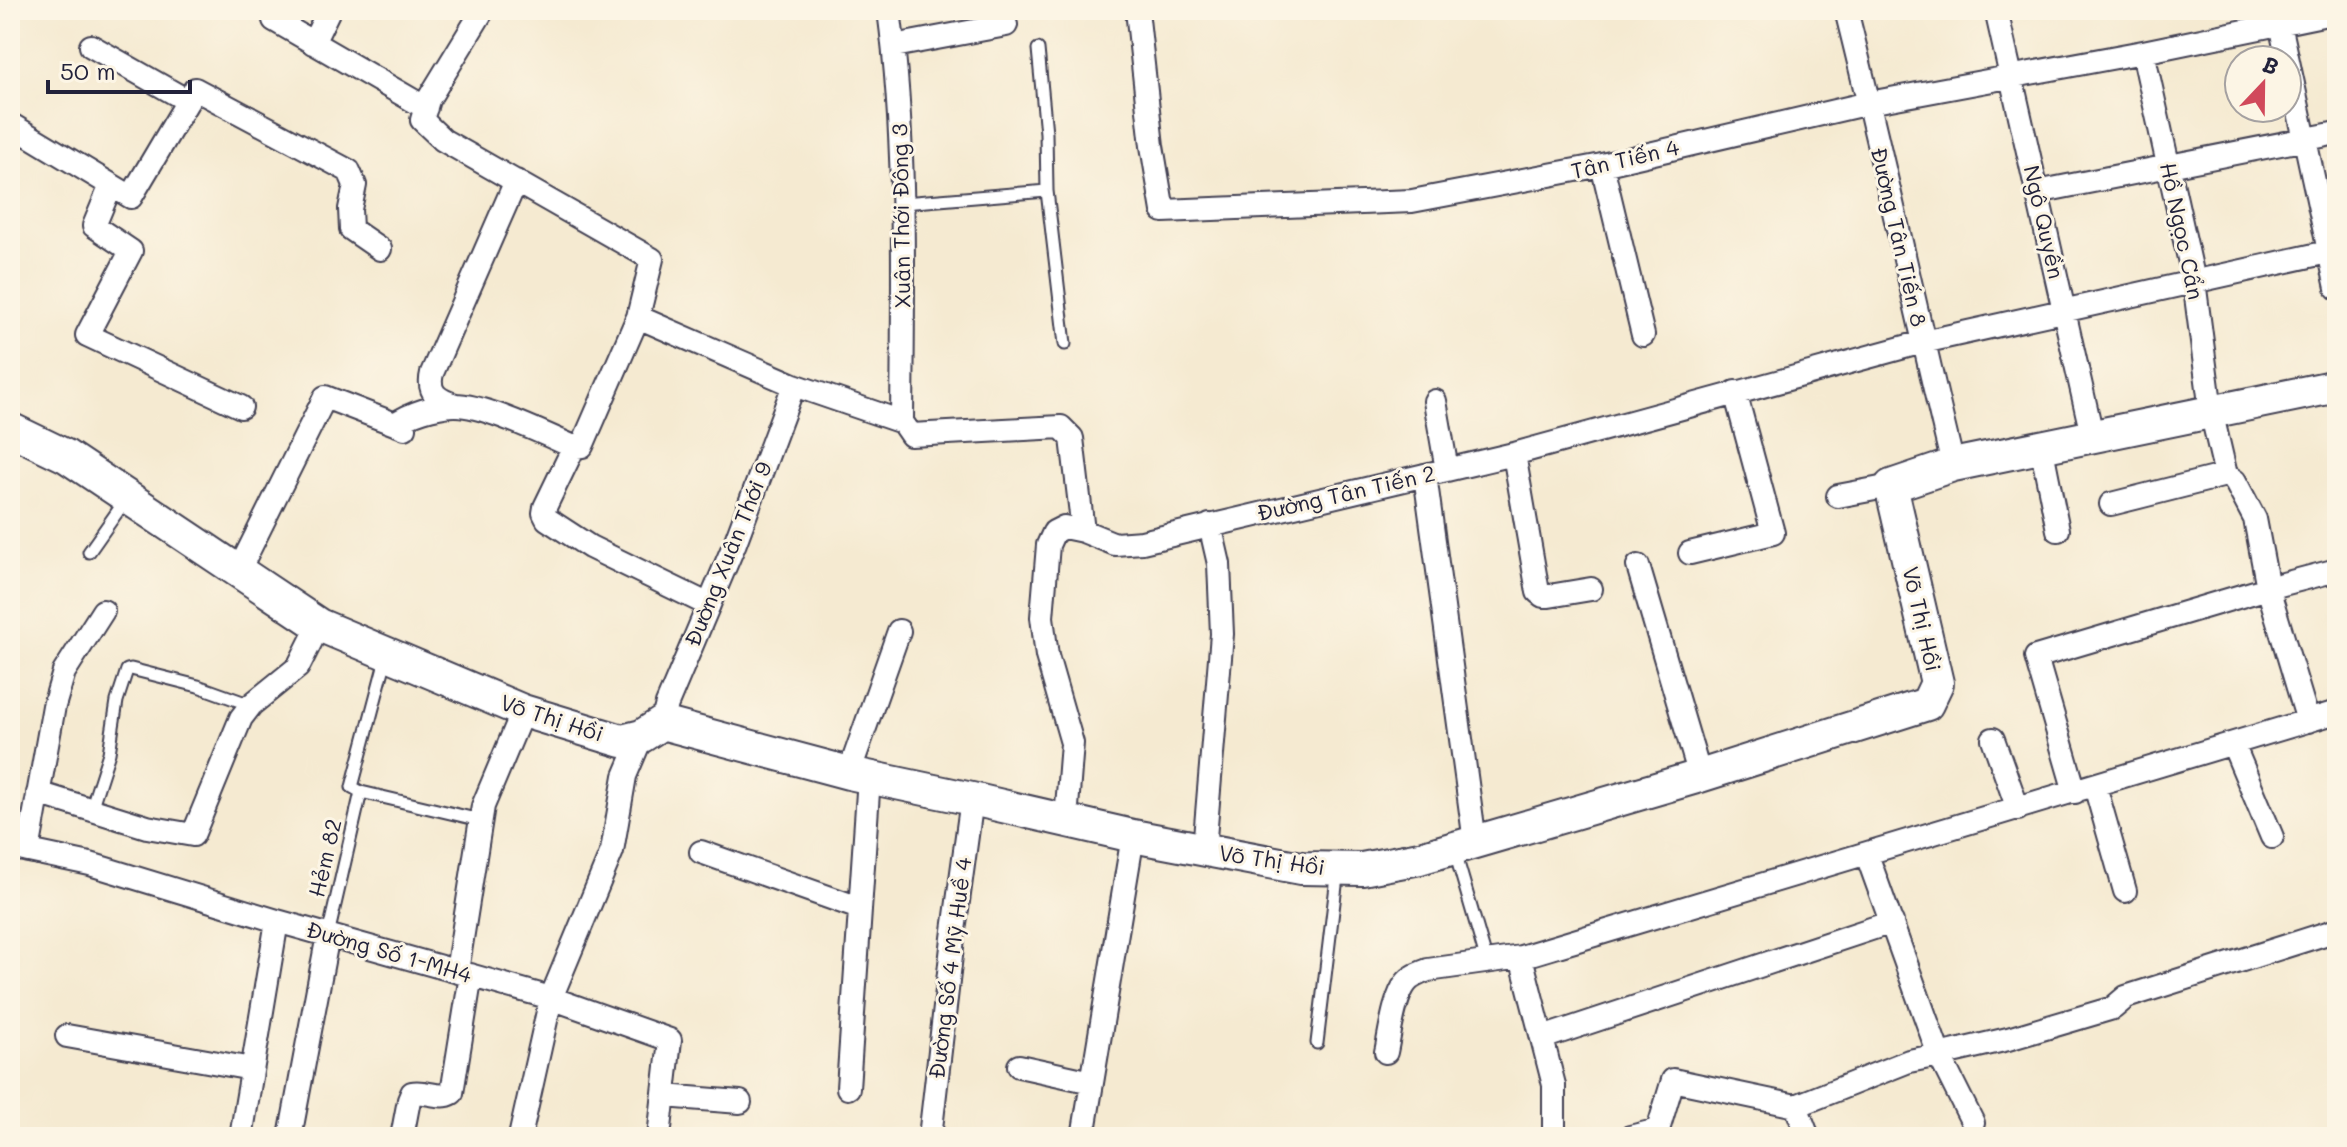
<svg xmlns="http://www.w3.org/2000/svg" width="2347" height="1147" font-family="Mali,sans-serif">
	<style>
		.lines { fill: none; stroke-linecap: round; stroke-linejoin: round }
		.lane-casing { stroke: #424052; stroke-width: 15 }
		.street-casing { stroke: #424052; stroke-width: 26 }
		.secondary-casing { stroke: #424052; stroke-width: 36 }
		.lane { stroke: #fff; stroke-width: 11 }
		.street { stroke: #fff; stroke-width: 22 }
		.secondary { stroke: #fff; stroke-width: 32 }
		.labels { text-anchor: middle; stroke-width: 6; stroke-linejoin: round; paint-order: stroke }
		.street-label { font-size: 22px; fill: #22223b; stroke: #fcf5e5 }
	</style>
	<rect width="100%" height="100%" fill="#fcf5e5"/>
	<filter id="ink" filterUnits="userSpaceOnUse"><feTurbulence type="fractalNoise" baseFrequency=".0125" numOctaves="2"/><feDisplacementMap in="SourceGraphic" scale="16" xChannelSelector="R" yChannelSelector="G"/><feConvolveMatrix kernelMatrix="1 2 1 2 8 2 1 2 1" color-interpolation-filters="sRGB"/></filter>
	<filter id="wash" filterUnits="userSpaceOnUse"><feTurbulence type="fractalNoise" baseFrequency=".006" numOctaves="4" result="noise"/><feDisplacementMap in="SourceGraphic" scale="32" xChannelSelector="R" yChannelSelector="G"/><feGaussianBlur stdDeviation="1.8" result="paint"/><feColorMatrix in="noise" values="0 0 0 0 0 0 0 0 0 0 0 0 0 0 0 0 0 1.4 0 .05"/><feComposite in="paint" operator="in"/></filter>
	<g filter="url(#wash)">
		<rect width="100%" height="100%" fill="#f5ead1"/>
	</g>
	<g filter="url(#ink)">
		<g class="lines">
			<!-- lane casing -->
			<g class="lane-casing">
				<path id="lane" d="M1038,49l8,84 1,58 18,153
					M903,203l144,-12
					M89,552l38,-54
					M387,655l-35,132 9,5 119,28
					M91,809l18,-56 8,-52 10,-31 4,-1 67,17 53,19
					M1454,849l33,113
					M328,935l33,-143
					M1317,1043l21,-174"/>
			</g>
			<!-- street casing -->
			<g class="street-casing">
				<path id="street" d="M483,10l-55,90 -6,20 21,20 209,119 -14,58 156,68 108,37 9,13 150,-8 11,11 11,93
					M889,10c18,136 14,274 13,412
					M1137,10l15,136 11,65 249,-10 190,-36 267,-62 274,-51 194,-40
					M1846,10c38,151 70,303 107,455
					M1996,10l96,425
					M2277,10l60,278
					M274,20l152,88
					M313,43l16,-33
					M91,46l97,55
					M894,46l112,-21
					M10,124l121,73 64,-108 154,82 6,14 -5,24 1,20 29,20
					M1602,165l41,170
					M111,185l-17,41 37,25 -44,84 154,72
					M2037,192l300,-59
					M1435,401l12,69
					M456,405c-18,-5 -29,-12 -24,-32l84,-192
					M405,428l-10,-4c16,-11 39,-18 59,-19 29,-1 92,30 120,42l8,-1 56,-129
					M2041,445l17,85
					M574,447l-29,60 -1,6 3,6 43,28 119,58
					M1514,454l24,138 5,4h6l42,-7
					M1425,475l50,367
					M2226,475l9,6 20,38 13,69 40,133
					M1838,496l53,-10
					M2111,504l115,-29 -15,-64 -17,-130 -51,-229
					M1690,553l83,-20 -38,-141
					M1638,566l62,210
					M238,572l87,-175 70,27
					M662,723l5,-19 68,-161 59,-158
					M1993,739l25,70
					M2233,744l39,93
					M849,773l50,-142
					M2095,786l30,105
					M2075,792l-39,-135 232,-69 69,-18
					M38,793l109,34 46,8 48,-117 10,-13 47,-38 21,-42
					M1066,820l6,-77 -25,-87 -5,-39 6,-72 6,-13 10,-5 19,4 32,13 27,-2 372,-88 409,-112 414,-92
					M10,847l80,17 187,57 274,77 119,42 -11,97
					M1204,850l18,-216 -3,-70 -9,-39
					M28,851l26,-145 10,-34 39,-61
					M701,852l158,56
					M457,971l26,-165 40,-95
					M67,1036l185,33
					M1542,1038l350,-116
					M1386,1052c4,-18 8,-54 20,-69 5,-7 14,-10 22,-13l93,-13
					M1019,1066l73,16
					M848,1088l21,-311
					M664,1096l76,6
					M1973,1123l-34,-68 69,-16 105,-31 13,-11 211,-67
					M1658,1130l15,-50 123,26
					M241,1137l36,-216
					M290,1137l38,-202
					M402,1137l7,-37 3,-7c13,-3 29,7 40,0l19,-118
					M520,1137l31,-139 61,-147 13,-75 17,-40
					M930,1137l23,-199 19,-139
					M1083,1137l50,-301
					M1554,1137v-52l-33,-128 816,-245
					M1630,1137l28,-7 2,7
					M1808,1137l-12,-31 113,-45 30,-6 -72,-200"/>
			</g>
			<!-- secondary casing -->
			<g class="secondary-casing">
				<path id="secondary" d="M10,429l56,27 253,169 204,86 99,30 20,-5 20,-13 187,50 123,26 161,37 168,32 61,1 58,-11 55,-16 225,-66 227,-72 10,-21 -46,-197 62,-21 384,-79"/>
			</g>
			<!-- lane -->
			<use href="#lane" class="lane"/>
			<!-- street -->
			<use href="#street" class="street"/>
			<!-- secondary -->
			<use href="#secondary" class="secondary"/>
		</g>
	</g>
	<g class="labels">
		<!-- street labels -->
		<g class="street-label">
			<text transform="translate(1625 159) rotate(-13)" y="8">Tân Tiến 4</text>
			<text transform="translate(901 216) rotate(-91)" y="8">Xuân Thới Đông 3</text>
			<text transform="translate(2044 222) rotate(77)" y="8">Ngô Quyền</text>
			<text transform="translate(2182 231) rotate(78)" y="8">Hồ Ngọc Cẩn</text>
			<text transform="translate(1899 237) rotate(77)" y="8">Đường Tân Tiến 8</text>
			<text transform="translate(1346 493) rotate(-13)" y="8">Đường Tân Tiến 2</text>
			<text transform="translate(728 554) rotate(-68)" y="8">Đường Xuân Thới 9</text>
			<text transform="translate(1922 619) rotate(77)" y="8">Võ Thị Hồi</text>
			<text transform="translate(552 718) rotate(18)" y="8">Võ Thị Hồi</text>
			<text transform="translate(325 858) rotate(-77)" y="8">Hẻm 82</text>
			<text transform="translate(1272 860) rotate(8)" y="8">Võ Thị Hồi</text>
			<text transform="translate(389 952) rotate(16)" y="8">Đường Số 1-MH4</text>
			<text transform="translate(950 968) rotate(-83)" y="8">Đường Số 4 Mỹ Huề 4</text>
		</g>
	</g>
	<!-- margin -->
	<rect width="2347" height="1147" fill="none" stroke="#fcf5e5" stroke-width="40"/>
	<!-- north arrow -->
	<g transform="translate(2263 84) rotate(22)"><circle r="38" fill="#fcf5e5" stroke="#a5a1a1" stroke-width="2"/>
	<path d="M0-6L14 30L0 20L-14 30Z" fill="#d1495b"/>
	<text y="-12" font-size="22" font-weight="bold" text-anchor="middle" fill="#22223b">B</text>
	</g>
	<!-- scale -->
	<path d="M48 80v12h142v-12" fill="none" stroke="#22223b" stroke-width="4"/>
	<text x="60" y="80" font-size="24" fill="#22223b" stroke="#fcf5e5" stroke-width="6" paint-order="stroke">50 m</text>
</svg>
